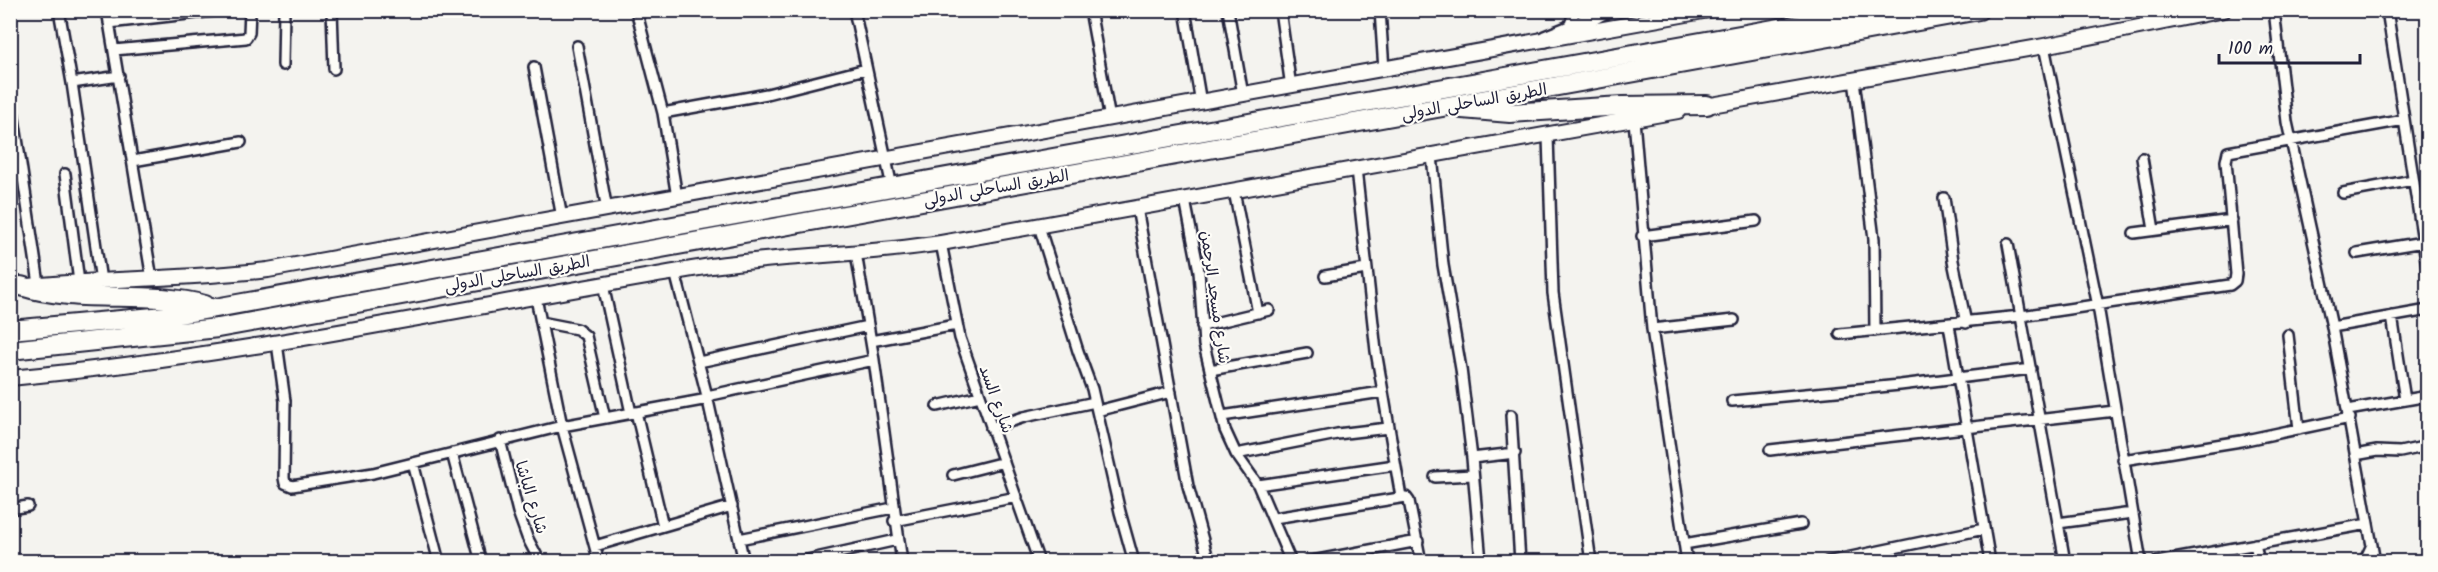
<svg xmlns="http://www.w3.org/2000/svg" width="2438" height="572" font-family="Kalam,'Playpen Sans Arabic',sans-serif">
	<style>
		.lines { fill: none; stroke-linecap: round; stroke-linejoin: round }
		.street-casing { stroke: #22223b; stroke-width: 14 }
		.secondary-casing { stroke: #22223b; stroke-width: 18 }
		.primary-casing { stroke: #22223b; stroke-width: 20 }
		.highway-casing { stroke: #22223b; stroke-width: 22 }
		.street { stroke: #fdfcf7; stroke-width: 9 }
		.secondary { stroke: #fdfcf7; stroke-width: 14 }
		.primary { stroke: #fdfcf7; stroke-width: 15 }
		.highway { stroke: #fdfcf7; stroke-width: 18 }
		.labels { text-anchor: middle; stroke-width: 4.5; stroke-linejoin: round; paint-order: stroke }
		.street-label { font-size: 16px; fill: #22223b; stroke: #fdfcf7 }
	</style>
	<rect width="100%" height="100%" fill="#f4f3ef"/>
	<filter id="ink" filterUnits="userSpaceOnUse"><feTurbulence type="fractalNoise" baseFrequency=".0167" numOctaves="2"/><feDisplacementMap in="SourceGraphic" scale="12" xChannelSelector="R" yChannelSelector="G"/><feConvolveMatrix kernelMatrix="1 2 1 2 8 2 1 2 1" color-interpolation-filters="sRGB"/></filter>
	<g filter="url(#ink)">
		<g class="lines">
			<!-- street casing -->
			<g class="street-casing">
				<path id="street" d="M59,10l13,73 29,198
					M107,10l45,269
					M332,10l2,59
					M636,10l27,103 14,84
					M854,10l38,177
					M1090,10l20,109
					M1185,10l16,93
					M1228,10l15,85
					M1280,10l11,77
					M1380,10l4,60
					M2274,10l13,112 45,205 43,235
					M2387,10l41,263
					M109,23l114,-13
					M1568,30l7,-20
					M577,46l30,164
					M2044,46l54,260 43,256
					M114,50l132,-12 3,-5 1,-23
					M283,65l1,-55
					M534,67l28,151
					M1854,80l20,159 1,92
					M72,83l47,-7
					M12,105l27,179
					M663,113l104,-19 99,-25
					M1634,120l18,209 35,233
					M1548,136l5,157 38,269
					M1432,156l11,109 18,104 11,89 9,104
					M2142,158l12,72
					M133,161l108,-19
					M1356,169l20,182 25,146
					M65,174l14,108
					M1234,191l24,122
					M2343,193l70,-13
					M1944,198l9,63 13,62
					M1185,200l14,71 5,74 21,85 11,24 22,31 33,77
					M1137,208l51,278 21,76
					M1039,226l39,125 14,38 28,123 14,50
					M2134,233l98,-13
					M1642,236l114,-15
					M941,243l19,95 79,224
					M2008,244l57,318
					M856,253l18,107 28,202
					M2357,253l66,-11
					M675,272l32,124 37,166
					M1325,276l41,-7
					M603,285l28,128
					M536,298l26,128 37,136
					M2392,316l13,84
					M541,322l36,7 9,7 19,82
					M1949,325l41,237
					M1202,326l67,-16
					M2332,327l96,-17
					M1652,329l82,-9
					M1840,334l181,-18 209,-31 5,-4 1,-7 -10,-113 2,-9 176,-32
					M2288,335l11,94
					M871,341l85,-16
					M277,343l8,58 -1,77 1,5 7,3 81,-13 189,-47 146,-27
					M699,362l169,-36
					M1210,370l97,-17
					M707,396l167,-36
					M1732,401l168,-16 131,-16
					M937,406l43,-10
					M2348,410l80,-14
					M1097,411l74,-19
					M636,412l27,114
					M1511,415l9,147
					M1222,416l160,-24
					M991,428l33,-11 71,-15
					M500,440l18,72 9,25 13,25
					M1770,450l345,-39
					M452,453l29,109
					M1236,454l101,-20 51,-6
					M2355,455l22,-4 23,1 28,-6
					M1472,458l43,-5
					M2123,460l118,-19 109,-23
					M413,463l26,99
					M953,475l51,-13
					M1435,477l38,-2
					M1258,485l137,-20
					M10,509l18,-3
					M1274,518l132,-21 3,4 12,61
					M894,521l123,-24
					M2058,523l74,-10
					M739,539l154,-31
					M1684,544l117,-20
					M2255,544l4,18
					M595,546l137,-40
					M798,562l99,-22
					M1307,562l111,-21
					M1827,562l157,-33
					M2157,562l211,-38
					M2364,562l8,-17"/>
			</g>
			<!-- secondary casing -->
			<g class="secondary-casing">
				<path id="secondary" d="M1700,107l344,-61 180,-36
					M10,288c86,-10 173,-8 258,-18l1441,-260
					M10,378c236,-22 468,-74 701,-112 77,-11 154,-11 230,-23l737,-132"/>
			</g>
			<!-- primary casing -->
			<g class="primary-casing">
				<path id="primary" d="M1545,39l32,-13 28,-16"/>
			</g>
			<!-- highway casing -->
			<g class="highway-casing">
				<path id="highway" d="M1462,109l48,4 112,-7 85,-1
					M21,286c59,19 127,3 184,19
					M10,330l155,-14 50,-8 1665,-298
					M10,350l208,-22 1761,-318"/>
			</g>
			<!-- street -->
			<use href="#street" class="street"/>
			<!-- secondary -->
			<use href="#secondary" class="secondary"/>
			<!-- primary -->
			<use href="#primary" class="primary"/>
			<!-- highway -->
			<use href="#highway" class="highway"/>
		</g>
	</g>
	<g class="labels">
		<!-- street labels -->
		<g class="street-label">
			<text transform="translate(1474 101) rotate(-10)" y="6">الطريق الساحلى الدولى</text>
			<text transform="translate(996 187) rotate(-10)" y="6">الطريق الساحلى الدولى</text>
			<text transform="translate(517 273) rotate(-10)" y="6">الطريق الساحلى الدولى</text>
			<text transform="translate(1216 297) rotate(82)" y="6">شارع مسجد الرحمن</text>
			<text transform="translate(997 399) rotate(70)" y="6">شارع السد</text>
			<text transform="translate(532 497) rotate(73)" y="6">شارع الباشا</text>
		</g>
	</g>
	<!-- margin -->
	<rect width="2438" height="572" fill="none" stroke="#fdfcf7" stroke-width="36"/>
	<rect x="18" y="18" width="2402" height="536" fill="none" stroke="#22223b" stroke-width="2" filter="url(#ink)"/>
	<!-- scale -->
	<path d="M2219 54v9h141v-9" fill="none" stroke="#22223b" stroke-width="3"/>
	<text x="2228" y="54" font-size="18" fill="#22223b" stroke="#fdfcf7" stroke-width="4.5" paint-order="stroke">100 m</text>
</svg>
